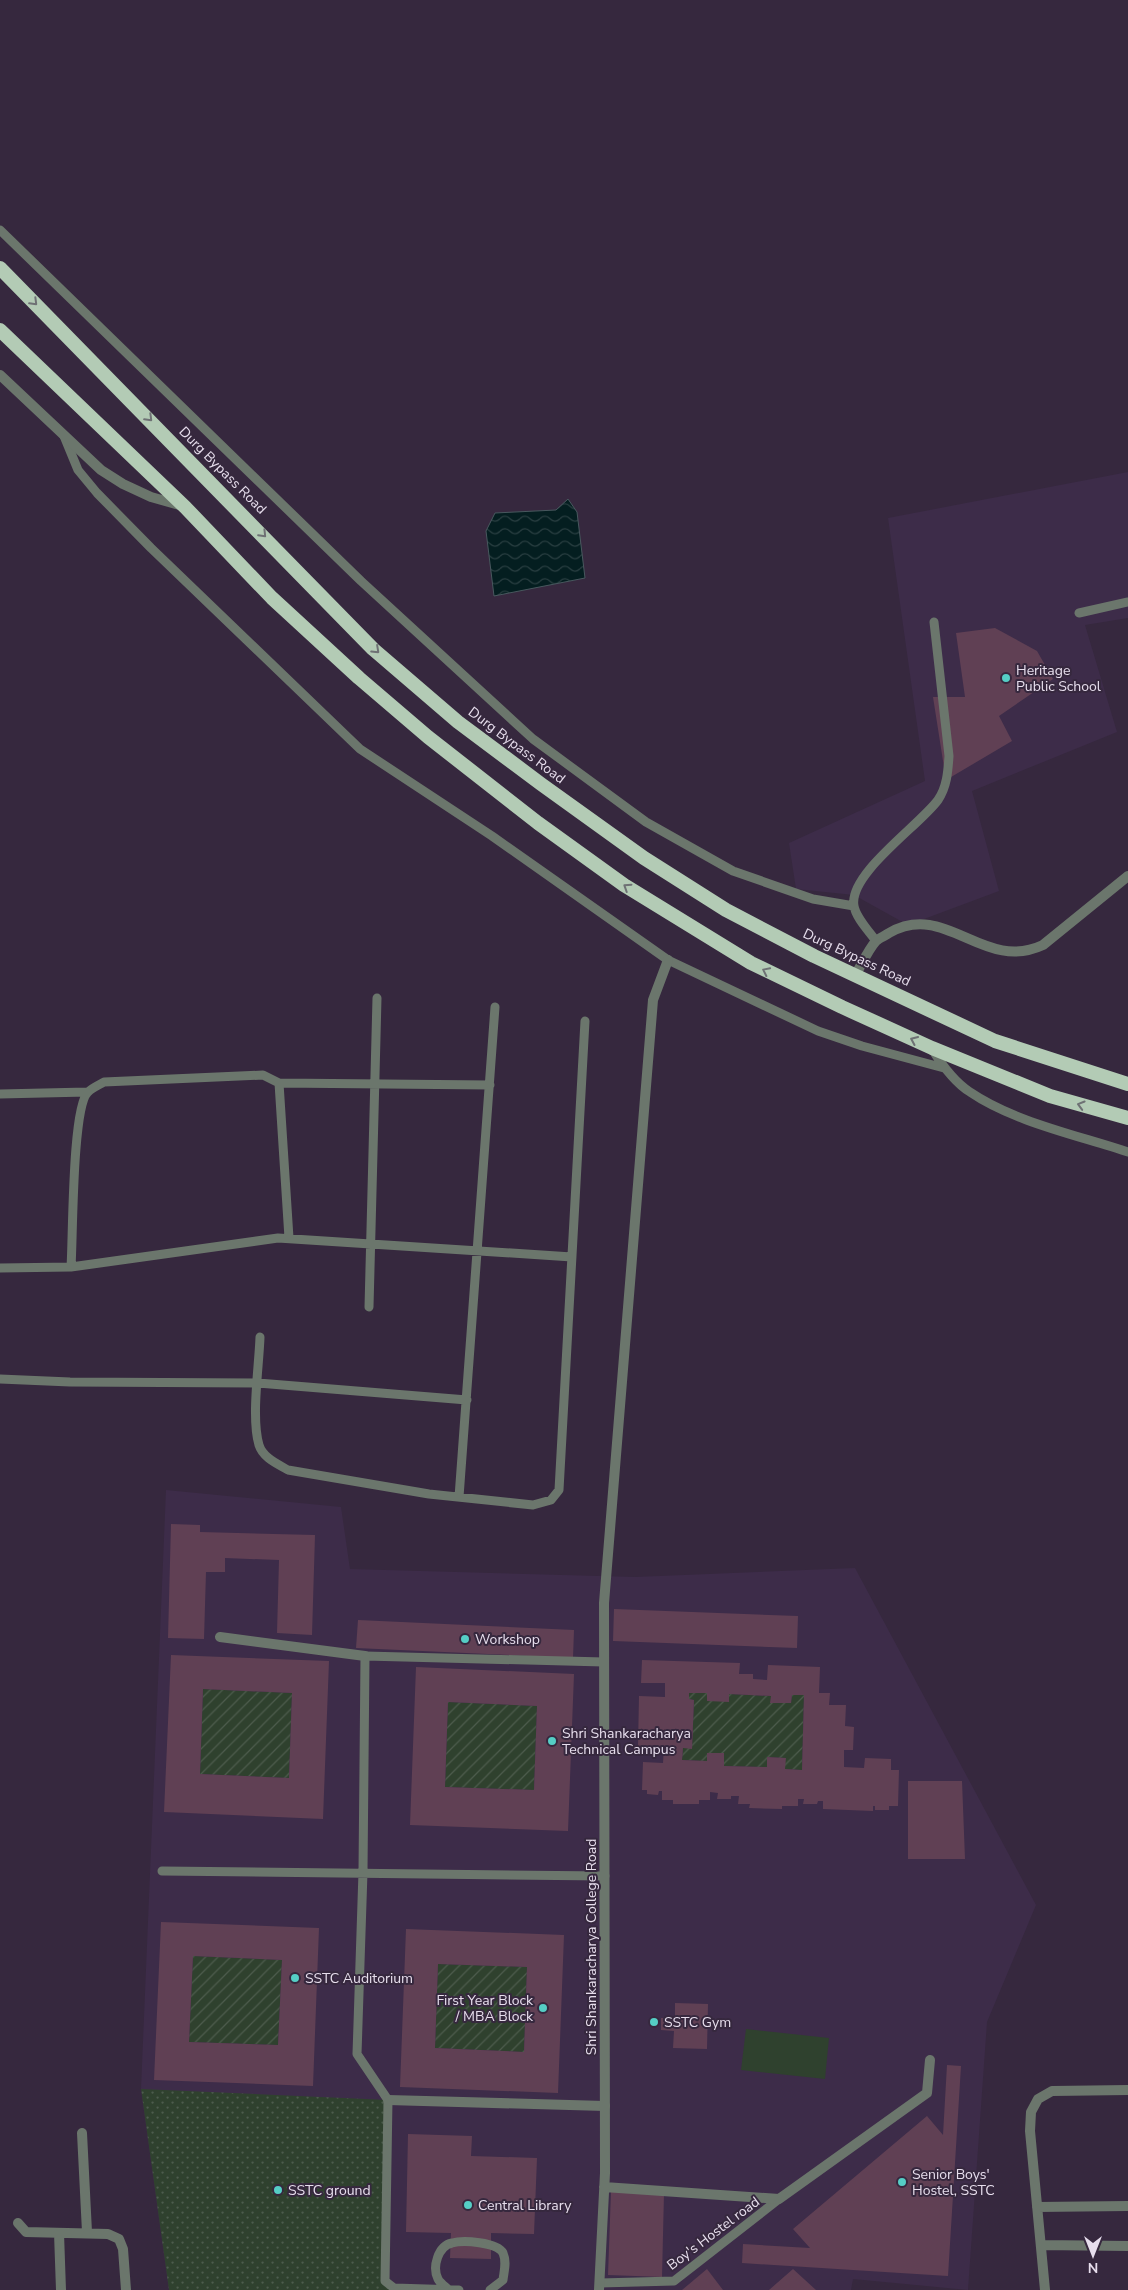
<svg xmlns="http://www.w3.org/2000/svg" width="1128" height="2290" font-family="'Nunito Sans',sans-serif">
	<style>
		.built { fill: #3d2c49 }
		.grass { fill: url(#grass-dots) }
		.garden { fill: url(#garden-furrows) }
		.pitch { fill: #2f412e }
		.water { fill: url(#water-waves); stroke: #48585e }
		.building { fill: #604054; fill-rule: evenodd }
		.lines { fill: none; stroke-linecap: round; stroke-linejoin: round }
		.service { stroke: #6b766c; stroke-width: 9 }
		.pedestrian { stroke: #6b766c; stroke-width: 10 }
		.minor { stroke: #6b766c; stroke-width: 10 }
		.tertiary { stroke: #6b766c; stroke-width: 10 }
		.trunk { stroke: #b3cbb5; stroke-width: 14 }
		.oneway { stroke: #6e7174 }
		.poi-dot { fill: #55cec5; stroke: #36283e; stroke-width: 2 }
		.labels { text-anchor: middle; stroke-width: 4; stroke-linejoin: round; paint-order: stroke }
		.street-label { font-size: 14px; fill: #e7deed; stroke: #36283e }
		.poi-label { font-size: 14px; fill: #e7deed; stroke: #36283e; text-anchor: start }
	</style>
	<defs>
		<pattern id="grass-dots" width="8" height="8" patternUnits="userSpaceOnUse" patternTransform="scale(1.25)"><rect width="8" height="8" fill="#2f412e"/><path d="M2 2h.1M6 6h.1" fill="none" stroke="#4d5c4d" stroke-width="1.8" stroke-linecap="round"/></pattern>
		<pattern id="garden-furrows" width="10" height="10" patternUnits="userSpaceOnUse" patternTransform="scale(1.25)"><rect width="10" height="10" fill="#2f412e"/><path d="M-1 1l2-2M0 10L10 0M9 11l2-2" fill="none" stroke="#4d5c4d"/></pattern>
		<pattern id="water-waves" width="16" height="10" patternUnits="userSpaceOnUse" patternTransform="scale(1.25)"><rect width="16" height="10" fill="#041e20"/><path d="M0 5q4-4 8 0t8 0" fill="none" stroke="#293e41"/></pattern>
	</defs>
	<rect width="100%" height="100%" fill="#36283e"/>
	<!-- built -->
	<path class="built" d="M1128,472v146l-43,7 32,107 -145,59 27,100 -91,34 -54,-30 -58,-6 -7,-46 136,-62 -37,-263z
		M166,1490l175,17 9,62 285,8 220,-9 181,337 -49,117 -19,268 -115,-11 -2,11h-682l-28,-201z"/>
	<!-- grass -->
	<path class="grass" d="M141,2089l247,11 -3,181 9,7 41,2h-266z"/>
	<!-- garden -->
	<path class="garden" d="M203,1689l89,4 -3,85 -89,-4z
		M689,1693h18v8h22v-7l42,2v7h20l1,-8h12l-2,75 -17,-1v-11l-18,-1v10l-43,-1v-13h-17v8l-25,-1 1,-12h9l2,-48 -5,-1z
		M448,1702l89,4 -3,84 -89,-3z
		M193,1956l89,4 -4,85 -89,-3z
		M438,1964l89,3 -3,85 -89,-4z"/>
	<!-- pitch -->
	<path class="pitch" d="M746,2029l83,9 -4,41 -84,-9z"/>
	<!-- water -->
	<path class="water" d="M568,499l9,13 8,66 -91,18 -8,-65 9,-18 61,-3z"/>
	<!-- building -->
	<path class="building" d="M995,628l42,23 16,28 -54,37 13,25 -66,39 -13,-83h32l-9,-64z
		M171,1524l29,1v7l115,3 -3,100 -35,-2 2,-73 -54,-2v14h-19l-2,67 -36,-1z
		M614,1609l184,7 -1,32 -184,-7z
		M358,1620l216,10 -1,28 -217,-10z
		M171,1655l158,6 -6,158 -159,-7zM203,1689l89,4 -3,85 -89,-4z
		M642,1660l98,3 -1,11h14v5l14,1 1,-15 52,2 -1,26h11l-1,12h17l-1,21 9,1 -1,23h-9v17l20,1 1,-10 26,1v11h8l-1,36h-9v4h-14v-4h-2v5l-50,-2v-8h-5l-1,3h-14l1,-5h-6v7h-16v3l-33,-1 1,-4h-12l1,-8h-8v3h-14l1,-6 -8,-1v8h-11v4h-26v-4h-11v-9h-3l-1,4 -11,-1v-4h-5l1,-28 20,1 1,-16 -26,-1 1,-50 26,1v-14h-24zM689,1693h18v8l22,1v-8l42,2 -1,7h21l1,-8h12l-2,75 -17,-1 1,-11 -19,-1v10l-43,-1v-13h-17v8l-25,-1 1,-12 9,1 2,-49 -5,-1z
		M416,1667l158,7 -6,157 -158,-6zM448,1702l89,4 -3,84 -89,-3z
		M908,1781h54l3,78h-57z
		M161,1922l158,6 -6,158 -159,-6zM193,1956l89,4 -4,85 -89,-3z
		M406,1929l158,6 -6,158 -158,-6zM438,1964l89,3 -3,85 -89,-4z
		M675,2003l33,1 -1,45 -34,-1 1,-17 -13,-1v-12h14z
		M947,2065l14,1 -13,210 -206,-13 1,-19 67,4 -17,-19 134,-113 16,19z
		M408,2134l64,2 -1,20 66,2 -3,76 -43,-1v26l-41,-1 1,-25 -45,-1z
		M611,2191l53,2 -2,84 -54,-2z
		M707,2269l16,21h-41z
		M793,2269l23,21h-47z"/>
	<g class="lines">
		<!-- service -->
		<path class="service" d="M0,230l361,351 172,158 113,83 87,49 80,28 41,7
			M64,436l14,34 19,23 54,55 209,201 132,87 176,124 150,71 44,15 82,22
			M1079,613l49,-11
			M876,941c-7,-10 -20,-23 -22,-35 -6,-32 66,-81 84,-106 9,-13 10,-29 11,-44l-15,-134
			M932,1049c10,16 22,33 38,43 44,30 107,43 158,60
			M279,1083l211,2
			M0,1094l87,-2
			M71,1267c2,-28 1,-160 17,-175 4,-4 11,-7 16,-10l159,-7 16,8 10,155
			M0,1268l71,-1 207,-29 294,19
			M369,1307l8,-309
			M260,1337c-1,30 -9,81 -1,108 4,13 19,19 29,25l141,24 104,11 18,-5 8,-10 26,-469
			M0,1379l70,3 188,1 209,17
			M459,1497l36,-490
			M162,1871l443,5
			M600,2283l74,-2 105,-82
			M449,2290c-3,-3 -9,-7 -11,-11 -6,-12 0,-33 14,-36 11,-3 45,-1 51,10 4,9 1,18 0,27l-13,10
			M459,2290l-65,-2 -9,-7 3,-181 -31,-46 6,-182 2,-216 239,6"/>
		<!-- pedestrian -->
		<path class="pedestrian" d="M388,2100l217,6"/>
		<!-- minor -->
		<path class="minor" d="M856,974c6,-10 12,-24 20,-33 3,-3 9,-5 13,-8 57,-33 94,40 154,12l85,-69
			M220,1637l145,19
			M82,2133l5,99
			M604,2187l175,12 148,-106 3,-33
			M1037,2207l91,-1
			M18,2223l8,9 82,2 11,5 4,10 3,41
			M59,2233l2,57
			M1041,2245l87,1
			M599,2290l6,-117 -1,-570 49,-603 15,-40
			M1045,2290l-15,-159 1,-19 7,-13 14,-8 76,-1"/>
		<!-- tertiary -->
		<path class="tertiary" d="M0,375l101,95 22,14 28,13 32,9"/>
		<!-- trunk -->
		<path class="trunk" d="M0,268l373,381 85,73 83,62 103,74 82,52 88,46 181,85 133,43
			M0,330l185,177 87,91 87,80 69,59 110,86 86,62 127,78 91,44 90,41 118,48 78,22"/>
	</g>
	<!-- one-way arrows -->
	<defs><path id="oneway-chevron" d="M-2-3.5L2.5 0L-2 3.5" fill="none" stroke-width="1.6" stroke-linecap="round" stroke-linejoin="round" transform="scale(1.25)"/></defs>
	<g class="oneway">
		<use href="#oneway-chevron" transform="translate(34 302) rotate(45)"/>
		<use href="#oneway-chevron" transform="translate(149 418) rotate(45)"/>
		<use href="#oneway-chevron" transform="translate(263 534) rotate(46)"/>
		<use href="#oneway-chevron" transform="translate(376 650) rotate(43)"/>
		<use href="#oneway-chevron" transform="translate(627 887) rotate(-147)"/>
		<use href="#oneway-chevron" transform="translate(766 971) rotate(-154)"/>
		<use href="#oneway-chevron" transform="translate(914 1040) rotate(-156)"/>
		<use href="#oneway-chevron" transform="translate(1081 1105) rotate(-164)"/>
	</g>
	<!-- markers -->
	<g class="poi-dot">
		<circle cx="1006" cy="678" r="5"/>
		<circle cx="465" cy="1639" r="5"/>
		<circle cx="552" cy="1741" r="5"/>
		<circle cx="295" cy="1978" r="5"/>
		<circle cx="543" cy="2008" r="5"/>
		<circle cx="654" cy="2022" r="5"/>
		<circle cx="902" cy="2182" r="5"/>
		<circle cx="278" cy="2190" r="5"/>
		<circle cx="468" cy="2205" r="5"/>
	</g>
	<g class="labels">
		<!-- street labels -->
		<g class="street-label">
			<text transform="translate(223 470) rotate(45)" y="5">Durg Bypass Road</text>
			<text transform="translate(517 745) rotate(37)" y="5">Durg Bypass Road</text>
			<text transform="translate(857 957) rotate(25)" y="5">Durg Bypass Road</text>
			<text transform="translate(591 1947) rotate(-90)" y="5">Shri Shankaracharya College Road</text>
			<text transform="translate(713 2233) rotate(-37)" y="5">Boy's Hostel road</text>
		</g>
		<!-- poi labels -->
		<g class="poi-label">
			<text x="1016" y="675">Heritage<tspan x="1016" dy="16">Public School</tspan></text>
			<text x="475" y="1644">Workshop</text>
			<text x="562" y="1738">Shri Shankaracharya<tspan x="562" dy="16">Technical Campus</tspan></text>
			<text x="305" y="1983">SSTC Auditorium</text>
			<text x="533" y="2005" text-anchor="end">First Year Block<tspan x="533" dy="16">/ MBA Block</tspan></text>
			<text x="664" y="2027">SSTC Gym</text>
			<text x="912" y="2179">Senior Boys'<tspan x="912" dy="16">Hostel, SSTC</tspan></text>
			<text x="288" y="2195">SSTC ground</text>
			<text x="478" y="2210">Central Library</text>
		</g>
	</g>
	<!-- north arrow -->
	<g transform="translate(1093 2255) rotate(180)" stroke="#36283e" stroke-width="4" paint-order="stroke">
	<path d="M0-4L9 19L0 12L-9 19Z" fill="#e7deed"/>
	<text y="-8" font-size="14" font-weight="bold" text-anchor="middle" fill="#e7deed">N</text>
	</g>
</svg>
